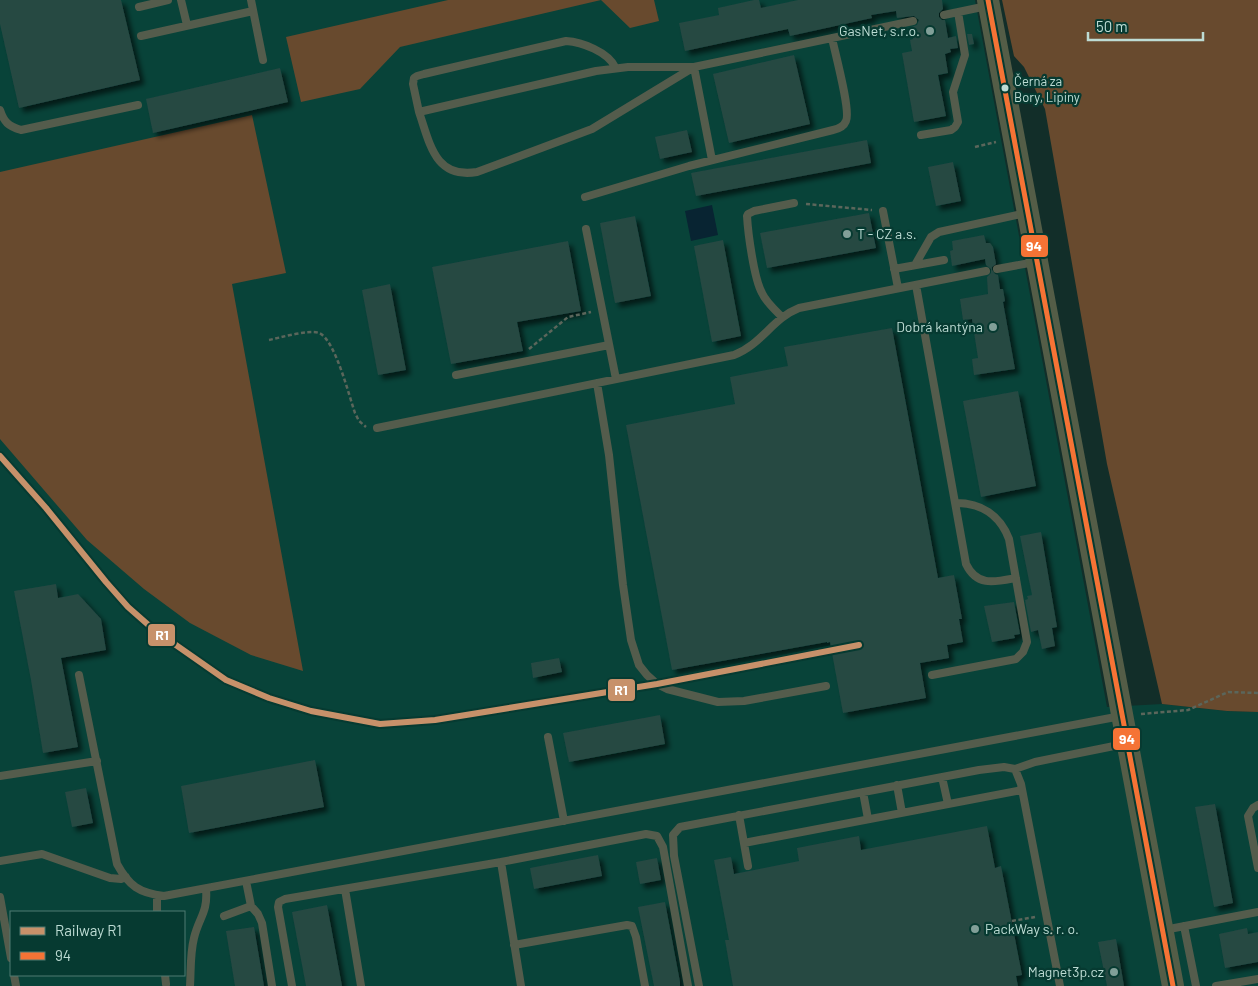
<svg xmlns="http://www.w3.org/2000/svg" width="1258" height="986" font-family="Barlow,sans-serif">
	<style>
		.built { fill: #084339; fill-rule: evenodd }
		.green { fill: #684a2e }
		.water { fill: #082432 }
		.building { fill: #264843; filter: url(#shadow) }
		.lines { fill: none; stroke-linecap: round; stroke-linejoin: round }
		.path { stroke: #5b665b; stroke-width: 2.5; stroke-dasharray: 4 2.5; stroke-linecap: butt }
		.lane { stroke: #545c4c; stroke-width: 8 }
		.secondary { stroke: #545d47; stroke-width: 22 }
		.bus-1-casing { stroke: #063a31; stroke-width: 9 }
		.bus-1 { stroke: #f57335; stroke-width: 5 }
		.rail-1-casing { stroke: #063a31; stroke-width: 10 }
		.rail-1 { stroke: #c7916a; stroke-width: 6 }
		.poi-dot { fill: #819f98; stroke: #063a31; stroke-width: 2 }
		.bus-dot { fill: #bddcd4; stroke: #063a31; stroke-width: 2 }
		.labels { text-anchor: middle; stroke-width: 4.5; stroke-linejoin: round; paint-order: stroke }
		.bus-label { font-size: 13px; fill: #bddcd4; stroke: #063a31; text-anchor: start }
		.poi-label { font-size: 14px; fill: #bddcd4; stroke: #063a31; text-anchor: end }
		.line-badge { stroke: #063a31; stroke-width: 2 }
		.badge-label { font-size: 14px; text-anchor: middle; font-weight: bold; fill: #fff }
	</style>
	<defs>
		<filter id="shadow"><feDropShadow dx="4.5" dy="4.5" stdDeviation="2.5" flood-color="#0009"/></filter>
	</defs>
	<rect width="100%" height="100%" fill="#122e29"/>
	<!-- built -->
	<path class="built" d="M0,0h975l132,707 55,-3 65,7 31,1v274h-1258zM11,912h173v63h-173z"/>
	<!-- green -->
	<path class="green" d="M448,0h206l5,21 -29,7 -29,-28 -201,47 -40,42 -59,13 -15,-65z
		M1002,0h256v712l-31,-1 -65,-7 -55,-240 -62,-355 -21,-42 -10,-11z
		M252,115l34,158 -54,11 71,387 -52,-16 -61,-32 -46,-34 -57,-49 -87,-101v-267z"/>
	<!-- water -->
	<path class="water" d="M712,205l6,30 -27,6 -6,-30z"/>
	<!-- building -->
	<path class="building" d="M0,0h121l19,80 -121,28 -19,-84z
		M754,0h5l2,8 37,-8h144l1,9 -4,4v4l3,3h3l3,18 8,-2 2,12 -8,1 1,3 -6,2 3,19 -10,2 8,41 -32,6 -12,-69 10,-2 -2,-11 3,-1 -2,-12 6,-2 2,-5 -5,-4 -17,2 -1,-7 -25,4 1,3 -82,18 -2,-7 -103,22 -6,-28 40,-8 -1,-7z
		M967,34h5l2,10 -5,1z
		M794,55l16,69 -81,19 -16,-69z
		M280,68l8,34 -135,31 -7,-34z
		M687,130l5,22 -32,7 -5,-22z
		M867,140l4,23 -175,33 -5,-23z
		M953,162l8,39 -25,5 -8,-39z
		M869,213l7,35 -109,20 -7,-35z
		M635,216l16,80 -36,7 -15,-80z
		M984,235l2,8h4l3,4 3,17 -4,3v3l3,4 3,1 2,14h3l2,12 -2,1 12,67 -41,6 -2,-16 6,-1 -6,-39 -9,1 -3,-21 28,-5 -1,-17 4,-4v-4l-5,-4 -1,-6 -33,7 -2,-15 3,-1 -1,-9z
		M723,240l18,96 -29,6 -18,-96z
		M568,241l13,70 -64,11 6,29 -72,13 -19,-97z
		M390,284l16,86 -28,5 -16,-85z
		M892,328l46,250 16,-3 8,44h-3l4,23 -16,3 2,13 -29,5 6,35 -83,15 -13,-71 -3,1v-1l-155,28 -46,-245 109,-21 -5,-27 58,-11 -4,-19z
		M1018,391l18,95 -55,11 -18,-96z
		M1041,532l16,95 -5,1 3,18 -13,3 -4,-19 -7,2 -6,-32 3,-1 -1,-3 5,-1 -12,-59z
		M56,584l2,14 20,-4 23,25 5,31 -45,8 17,89 -35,6 -12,-73 -17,-89z
		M1014,602l6,32 -6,1 1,3 -23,4 -8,-36z
		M559,658l3,14 -29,6 -2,-15z
		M660,715l5,29 -96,18 -6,-29z
		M315,760l9,47 -135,26 -8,-47z
		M86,788l7,35 -21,4 -7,-35z
		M1215,804l18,99 -19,4 -19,-100z
		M987,826l8,42 6,-2 21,109 -6,1 2,10h-285l-8,-46h4l-15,-80 17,-3 3,17 65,-13 -2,-13 62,-12 2,14z
		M598,855l4,21 -68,13 -4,-21z
		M657,858l4,22 -21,4 -4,-22z
		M665,902l15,80v4h-26l-16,-79z
		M327,905l15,81h-36l-14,-74z
		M254,927l10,59h-29l-9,-55z
		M1247,928l1,6 10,-2v30l-33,6 -6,-34z
		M1116,939l8,47h-17l-9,-44z"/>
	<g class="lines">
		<!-- path -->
		<path class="path" d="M975,147l21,-5
			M806,204l66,6
			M269,340c10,-2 40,-11 50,-7 16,6 30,63 36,80l4,8 7,6
			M529,349l39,-32 23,-5
			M1141,714l47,-4 40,-18 30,1
			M1012,921l23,-4"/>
		<!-- lane -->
		<path class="lane" d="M181,0l6,25
			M251,0l12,60
			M139,7l29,-7
			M944,15l43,-9
			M141,36l112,-25
			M0,110c4,12 8,16 21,20l117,-25
			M419,112l-6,-28 1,-6 3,-2 7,-2 142,-33c16,1 42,11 49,26
			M921,135l30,-5 4,-3 3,-5 -5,-30 12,-37 -7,-43
			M712,160l-18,-93 -102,62 -115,43c-42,7 -47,-28 -58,-60l177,-41 32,-4h66l219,-46
			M585,197l104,-31 144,-36c5,-1 11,-4 13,-9 5,-10 -11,-68 -14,-83
			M883,211l15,77
			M586,229l30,150
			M915,265l16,-28 8,-5 87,-19
			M894,269l50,-9
			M997,269l38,-7
			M916,285l50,279c11,23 29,18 50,14
			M782,317c-7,-7 -16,-15 -20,-24 -8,-14 -14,-60 -15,-77l1,-2 6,-3 40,-8
			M456,375l153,-30
			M597,383l12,72 14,130 8,55 8,25 8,10 10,9 10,5 51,13 26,-1 82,-15
			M377,428l357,-73c27,-10 39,-37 65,-47l187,-37
			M79,675l38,189c12,22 22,29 47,32l957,-180
			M932,675l84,-16 7,-7 4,-10 -18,-103c-9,-24 -28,-36 -53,-36
			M548,737l16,84
			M1015,769l20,-7 89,-18
			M0,776l97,-15
			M942,777l6,27
			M897,785l5,28
			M863,792l5,27
			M1258,805l-5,3 -5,8 10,52
			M739,815l9,51
			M744,843l278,-53
			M0,861l42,-7 68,24 11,1 5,-2
			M246,881l5,25
			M345,889l16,97
			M0,897l11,61
			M157,912v-17
			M224,916l27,-10 7,8 4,9 10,63
			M1184,926l12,60
			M1164,930l94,-18
			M514,945l113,-20 5,1 4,11 9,49
			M14,975l2,11
			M165,975l1,9
			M190,986c1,-16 0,-32 4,-48 5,-21 14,-25 12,-49
			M292,986l-14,-79 1,-5 6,-3 216,-37
			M521,986l-20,-124 145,-28 11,2 6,11 25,139
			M699,986l-25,-130 -1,-21 7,-8 299,-57 25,-3 11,2 6,15 39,202
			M1216,986l42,-7"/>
		<!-- secondary -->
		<path class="secondary" d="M988,0l185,986"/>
		<!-- bus-1 casing -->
		<g class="bus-1-casing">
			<path id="bus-1" d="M988,0l185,986"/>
		</g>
		<!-- bus-1 -->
		<use href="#bus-1" class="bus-1"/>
		<!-- rail-1 casing -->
		<g class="rail-1-casing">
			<path id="rail-1" d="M0,456l46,52 60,74 22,25 25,22 73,51 43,18 42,13 69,13 55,-4 222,-36 202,-39"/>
		</g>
		<!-- rail-1 -->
		<use href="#rail-1" class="rail-1"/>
	</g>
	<!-- markers -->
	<g class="poi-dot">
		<circle cx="930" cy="31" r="5"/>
		<circle cx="847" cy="234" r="5"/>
		<circle cx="993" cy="327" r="5"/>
		<circle cx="975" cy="929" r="5"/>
		<circle cx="1114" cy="972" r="5"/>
	</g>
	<circle class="bus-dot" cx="1005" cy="88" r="4.5"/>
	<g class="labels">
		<!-- bus labels -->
		<g class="bus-label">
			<text x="1014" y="86">Černá za<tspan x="1014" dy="16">Bory, Lipiny</tspan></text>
		</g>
		<!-- poi labels -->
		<g class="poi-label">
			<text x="920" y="36">GasNet, s.r.o.</text>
			<text x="857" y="239" text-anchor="start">T - CZ a.s.</text>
			<text x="983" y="332">Dobrá kantýna</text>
			<text x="985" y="934" text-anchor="start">PackWay s. r. o.</text>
			<text x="1104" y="977">Magnet3p.cz</text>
		</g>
	</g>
	<g class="line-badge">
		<rect x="1020" y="234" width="29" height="24" rx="5" fill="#f57335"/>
		<rect x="147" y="623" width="29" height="24" rx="5" fill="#c7916a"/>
		<rect x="607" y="678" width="29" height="24" rx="5" fill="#c7916a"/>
		<rect x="1112" y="727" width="29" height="24" rx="5" fill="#f57335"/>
	</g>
	<g class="badge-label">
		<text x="1034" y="251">94</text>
		<text x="162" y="640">R1</text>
		<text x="621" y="695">R1</text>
		<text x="1127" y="744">94</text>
	</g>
	<!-- legend -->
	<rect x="10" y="911" width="175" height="65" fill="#063a31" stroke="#4f7b72"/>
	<rect x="20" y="927" width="25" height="8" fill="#c7916a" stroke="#4f7b72"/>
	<text x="55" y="936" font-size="15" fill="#bddcd4">Railway R1</text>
	<rect x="20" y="952" width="25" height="8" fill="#f57335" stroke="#4f7b72"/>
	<text x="55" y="961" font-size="15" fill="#bddcd4">94</text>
	<!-- scale -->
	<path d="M1088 32v8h115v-8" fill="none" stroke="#bddcd4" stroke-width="2.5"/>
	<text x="1096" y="32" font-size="15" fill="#bddcd4" stroke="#063a31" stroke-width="4" paint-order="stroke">50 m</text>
</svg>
